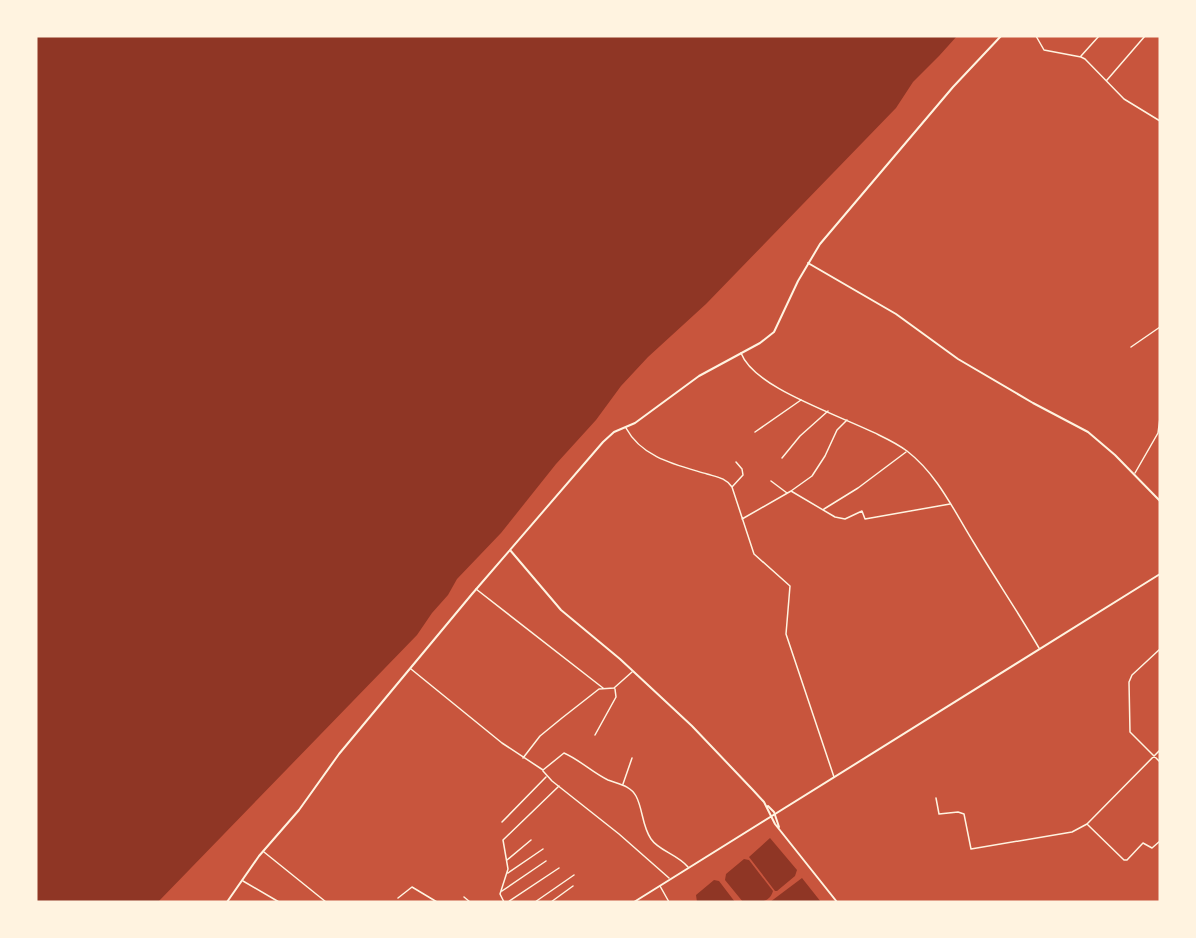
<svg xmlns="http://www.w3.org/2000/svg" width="1196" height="938" font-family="'Archivo Narrow',sans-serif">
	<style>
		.water { fill: #8f3625 }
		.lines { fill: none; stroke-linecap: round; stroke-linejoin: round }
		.minor { stroke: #fff3e0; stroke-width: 1.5 }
		.tertiary { stroke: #fff3e0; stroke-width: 1.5 }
		.secondary { stroke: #fff3e0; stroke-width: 2 }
	</style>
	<rect width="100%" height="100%" fill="#c8553d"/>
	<!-- water -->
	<path class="water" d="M36,36h921l-18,20 -26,26 -17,26 -190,196 -58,53 -27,29 -25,34 -40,44 -55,69 -44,46 -9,16 -16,18 -15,22 -259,267h-122z
		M770,838l27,32 -2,6 -18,15h-2l-26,-34z
		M744,859l5,1 24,31c-4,14 -18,11 -30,11l-18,-22 1,-6z
		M802,878l19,24h-51z
		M714,880l5,1 16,21h-38l-1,-7z"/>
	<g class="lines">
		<!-- minor -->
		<path class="minor" d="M1036,36l8,14 37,7 4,2 39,40 36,22
			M1081,56l18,-20
			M1107,80l38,-44
			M1131,347l29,-20
			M626,428c16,30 51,37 81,46 10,3 19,4 25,13l22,67 36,32 -4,48 48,143
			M755,432l46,-32
			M782,458l18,-22 28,-25
			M1135,473l23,-40 2,-15
			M771,481l16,12
			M732,487l11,-12 -1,-6 -6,-7
			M791,491l44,26 10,2 17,-8 3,8 85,-15
			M824,509l34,-21 48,-36
			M742,519l49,-28 21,-15 13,-20 12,-26 10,-10
			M476,589l127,99
			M1160,649l-28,26 -3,7 1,50 30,30
			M411,669l91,74 41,27 21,-17c16,7 29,20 44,27 10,4 22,5 28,16 7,13 6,30 15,43 8,12 26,15 37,28
			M595,735l21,-38 -1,-8
			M523,758l17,-22 22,-18 37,-29 15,-1 18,-16
			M543,771l9,10 67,53 50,44
			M623,784l9,-26
			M936,798l3,16 19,-2 6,2 7,35 101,-17 15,-8 73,-74
			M502,822l44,-45
			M1088,825l36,35h3l16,-17 9,5 8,-7
			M264,852l62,50
			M507,860l24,-20
			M508,873l35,-24
			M243,881l36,21
			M660,886l9,16
			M502,891l44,-30
			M464,897l6,5
			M398,898l14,-11 25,15
			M504,902l-4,-8 8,-25 -5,-29 56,-54
			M508,902l51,-34
			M535,902l39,-27
			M551,902l22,-16"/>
		<!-- tertiary -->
		<path class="tertiary" d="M741,353c16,42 127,69 166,98 31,24 47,60 67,92 21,35 44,69 65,105"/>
		<!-- secondary -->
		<path class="secondary" d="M808,263l88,51 62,45 75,44 55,29 27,23 45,46
			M510,550l51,60 59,49 72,67 60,63 12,13 11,22 62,78
			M768,806l6,6 5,15
			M227,902l32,-46 40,-46 40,-56 133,-160 131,-152 11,-10 21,-9 64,-47 61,-33 14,-11 24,-51 22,-37 133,-157 48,-51
			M634,902l526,-328"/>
	</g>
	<!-- border -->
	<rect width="1196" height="938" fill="none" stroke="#fff3e0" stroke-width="75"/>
</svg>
